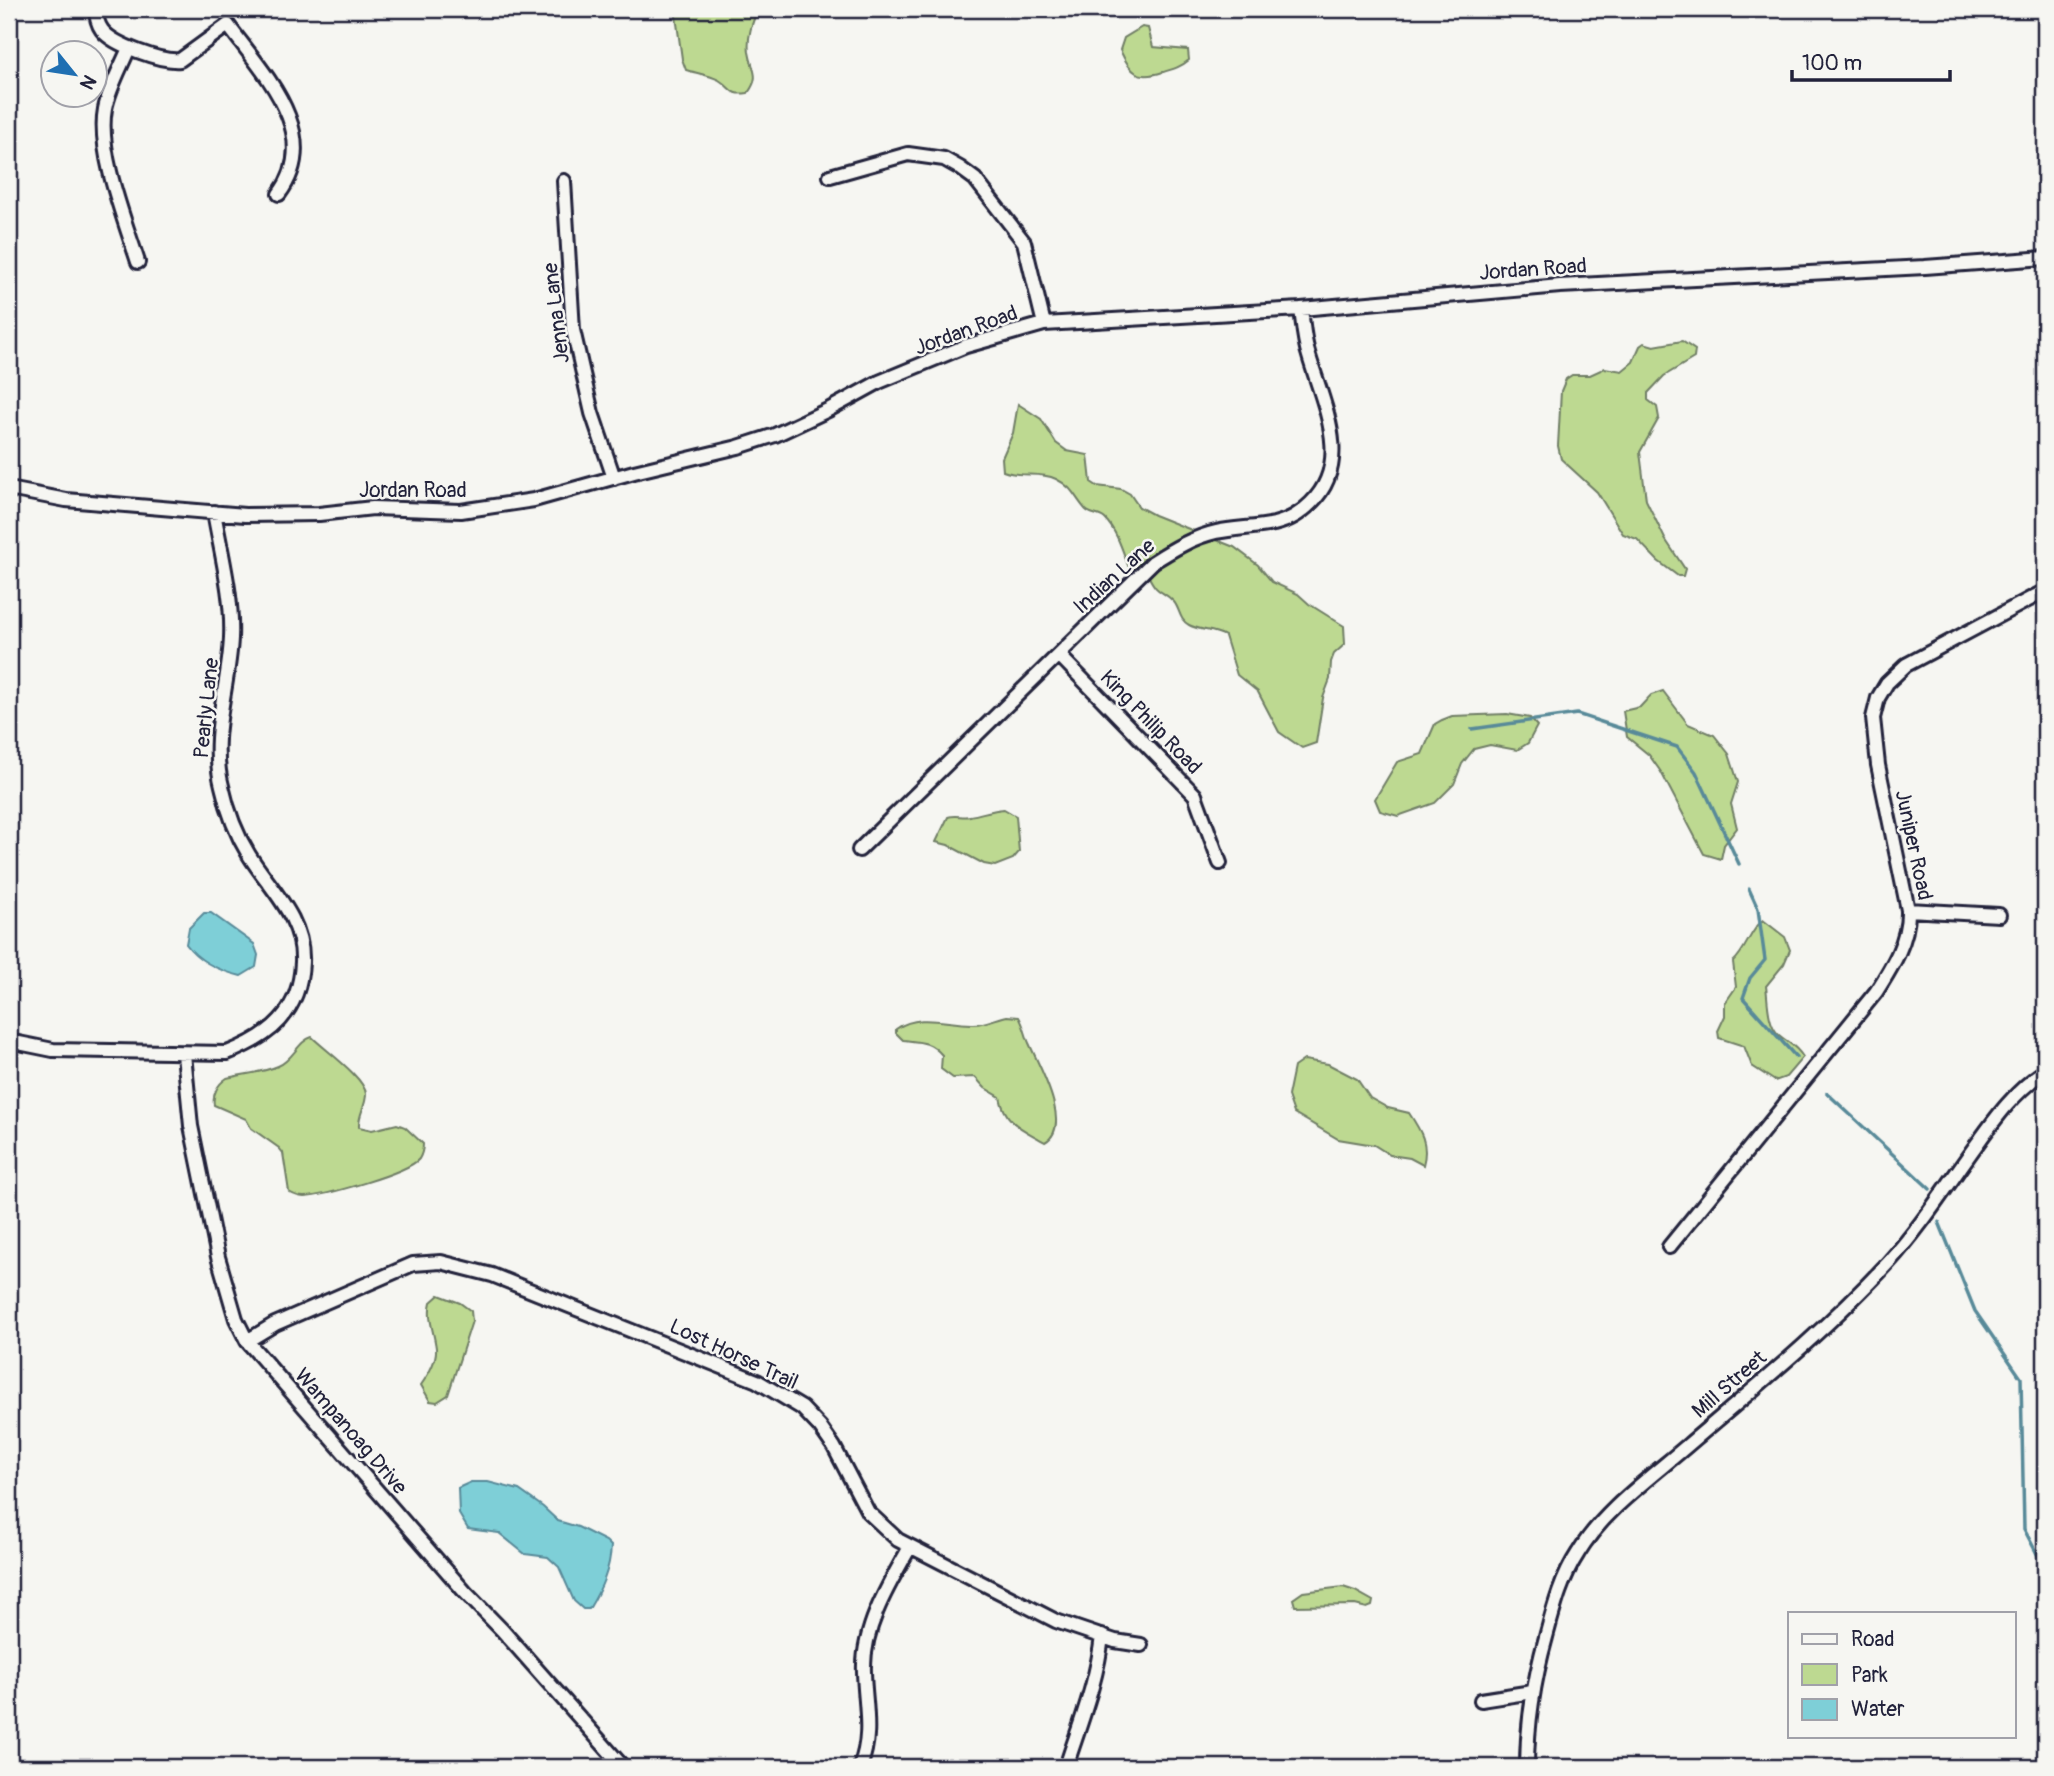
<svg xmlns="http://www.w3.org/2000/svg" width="2054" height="1776" font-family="Pangolin,sans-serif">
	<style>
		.green { fill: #bdd991; stroke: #707e66; stroke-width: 2 }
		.water { fill: #7ecfd7; stroke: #598a99; stroke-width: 2 }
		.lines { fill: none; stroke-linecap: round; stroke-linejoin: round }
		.stream { stroke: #598a99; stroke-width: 3.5 }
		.minor-casing { stroke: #22223b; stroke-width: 18 }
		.minor { stroke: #f6f6f2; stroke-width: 12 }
		.labels { text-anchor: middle; stroke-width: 5; stroke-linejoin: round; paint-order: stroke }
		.street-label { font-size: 21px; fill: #22223b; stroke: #f6f6f2 }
	</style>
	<rect width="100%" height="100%" fill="#f6f6f2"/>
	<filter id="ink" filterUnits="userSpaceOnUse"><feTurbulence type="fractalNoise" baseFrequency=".0143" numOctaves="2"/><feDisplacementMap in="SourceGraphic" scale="14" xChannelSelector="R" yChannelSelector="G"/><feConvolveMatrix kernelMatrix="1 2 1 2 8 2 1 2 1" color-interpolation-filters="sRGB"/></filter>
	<g filter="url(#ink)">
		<!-- green -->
		<path class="green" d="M675,9h83c-6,14 -11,28 -9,43 3,19 12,23 -1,41 -19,3 -16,-5 -29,-13 -9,-5 -23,-7 -33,-10l-4,-11z
			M1142,27l6,1 5,19 35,3 1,10c-8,7 -16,9 -26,12 -25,8 -32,2 -43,-22l4,-12z
			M1682,341l13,9 -1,8 -30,18 -16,17v7l9,7 2,11 -19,34 6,48 19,39 20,30 -2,7h-5l-20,-15 -21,-22 -14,-5 -26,-42 -36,-33 -3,-13 3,-55 5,-12 6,-4h18l15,-7 17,3 11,-9 7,-16 4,-3 10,3z
			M1018,404l23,15 15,24 11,8 21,4 3,27 6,4 24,3 9,5 9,13 15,8 80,32 24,18 14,17 26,12 11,10 35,22 1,18 -11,10 -3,8 -1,17 -7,19 -7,45 -14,5 -23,-16 -21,-40 -21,-17 -12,-39c-12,-7 -25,-5 -36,-11 -10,-5 -9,-16 -15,-23 -12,-13 -16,-6 -26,-27l-19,-7c-6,-16 -12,-37 -24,-49 -5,-5 -14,-4 -19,-9 -11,-12 -13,-23 -30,-31 -17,-8 -35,-1 -53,-8l-1,-13 11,-25z
			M1663,691l25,33 26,11 15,19 9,28 -7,22 6,24 -13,17 -3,14 -17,-5 -43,-82 -12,-17 -22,-18 -4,-26 17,-4 11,-12z
			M1507,714l23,4 7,8 -9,17 -11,7 -27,-5 -16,4 -12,15 -8,20 -19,19 -37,13 -18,-5 -5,-12 22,-37 25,-8 13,-30 7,-4 10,-4z
			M1004,809l12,7 3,36 -6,7 -18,7 -11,-2 -36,-19 -12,-3 12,-25c8,-3 14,1 22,-1 12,-2 21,-6 34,-7z
			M1763,920l22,17 5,13 -6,14 -18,22c2,15 1,38 13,49 9,8 17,10 24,22l-17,20 -11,4 -23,-15 -8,-20 -25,-8 -1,-7 7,-15v-13l11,-16 -3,-25c14,-13 17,-32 30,-42z
			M1007,1016l12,1c5,8 6,17 10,26 9,21 45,84 16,99 -22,-13 -40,-18 -45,-45l-15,-9 -10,-11 -22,1 -12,-9 1,-14c-12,-14 -22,-13 -39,-15l-7,-7v-4c25,-17 51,-4 78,-5 11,0 23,-6 33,-8z
			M312,1037c13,13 53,41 54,57 0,12 -8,21 -7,33l13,3 25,-6 8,3 18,17c0,5 -1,10 -4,15 -12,14 -95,37 -115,38 -6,0 -10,-2 -15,-5l-6,-39 -4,-5 -28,-20 -5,-9 -32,-14c-2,-11 4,-21 13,-27 16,-4 35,-5 51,-12 15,-6 20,-25 34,-29z
			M1304,1060l24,4 29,15 13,19 18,10 21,5c12,18 20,31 14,52l-13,-7 -20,-3 -16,-10 -36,-6 -44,-26 -6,-17 6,-29z
			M439,1295l21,8 11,8 1,10 -24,74 -11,7 -7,-1 -9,-16c7,-10 16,-25 15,-37 -2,-17 -9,-30 -5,-46z
			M1343,1587l12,4 18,10 -1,5 -5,2 -12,-3 -60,1 -2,-7 10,-7z"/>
		<!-- water -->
		<path class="water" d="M204,913h7l43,31 4,11 -2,12 -15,9c-21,-5 -42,-14 -55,-32l3,-16z
			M471,1482h17l31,8 24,17 15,14 20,6 28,14 5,5c-1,24 -10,43 -22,63h-6l-9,-8 -15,-34 -11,-10 -23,-3 -26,-21 -31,-4 -9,-15 -1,-26z"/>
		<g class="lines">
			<!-- stream -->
			<path class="stream" d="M1472,729l105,-15 100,33 19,25 43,92
				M1749,889l9,20 7,51 -15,18 -7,20 53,59
				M1827,1093l103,96
				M1939,1222l36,89 46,67 3,151 21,40"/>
			<!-- minor casing -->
			<g class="minor-casing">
				<path id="minor" d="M96,9c0,8 1,14 6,21 11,15 60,32 78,30l48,-35c35,48 96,109 51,169
					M129,48c-8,19 -20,40 -24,61 -8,42 20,112 33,153
					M830,176l78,-22 36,5 16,9 15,11 49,63 20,82
					M564,181l9,149 19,83 22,65
					M9,489l57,11 179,15 74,-1 54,-6 88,3 73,-11 100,-28 104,-25 37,-12 53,-25 51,-28 87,-36 78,-22 257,-15 259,-23 365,-19 120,-9
					M1059,655l136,140 25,68
					M859,850l294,-288c19,-12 40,-25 63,-30 19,-4 39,-4 58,-8 16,-4 26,-10 37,-21 42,-41 12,-99 -2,-147 -5,-15 -6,-32 -8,-47
					M1908,910l91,5
					M9,1041l44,9 174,3c44,-17 73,-41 75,-91 2,-44 -32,-73 -53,-107 -13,-21 -22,-46 -27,-69 -13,-49 7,-99 9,-148 2,-41 -10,-85 -17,-126
					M184,1054l7,72 27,131 18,62 11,22 218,251 37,38 121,137
					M1669,1247l207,-255c16,-25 33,-52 32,-82l-30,-145 -5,-47 5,-20 9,-15 19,-18 139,-74
					M247,1341l28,-17 138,-60 28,-2 51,13 265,106 45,27 18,19 14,20 34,65 30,28 158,81 59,20 26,4
					M1481,1700l51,-8
					M860,1767c13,-34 5,-60 4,-95 -2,-44 25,-88 46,-125
					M1066,1767c14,-44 31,-85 36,-131
					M1527,1767c0,-45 7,-87 19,-130 8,-30 15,-58 32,-84 25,-42 73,-76 110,-108 68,-58 139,-116 200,-182 33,-36 60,-79 89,-119 20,-28 39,-54 68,-73"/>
			</g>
			<!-- minor -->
			<use href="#minor" class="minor"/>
		</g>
	</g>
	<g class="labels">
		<!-- street labels -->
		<g class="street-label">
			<text transform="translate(1533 269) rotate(-4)" y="7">Jordan Road</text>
			<text transform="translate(556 313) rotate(-97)" y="7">Jenna Lane</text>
			<text transform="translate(966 330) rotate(-20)" y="7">Jordan Road</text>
			<text x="413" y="497">Jordan Road</text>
			<text transform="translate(1114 576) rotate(-42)" y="7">Indian Lane</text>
			<text transform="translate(206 708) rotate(-84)" y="7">Pearly Lane</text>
			<text transform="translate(1151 722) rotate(46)" y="7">King Philip Road</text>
			<text transform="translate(1914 845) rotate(78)" y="7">Juniper Road</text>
			<text transform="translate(734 1354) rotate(25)" y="7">Lost Horse Trail</text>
			<text transform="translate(1729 1384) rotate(-41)" y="7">Mill Street</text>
			<text transform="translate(351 1431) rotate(49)" y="7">Wampanoag Drive</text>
		</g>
	</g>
	<!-- margin -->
	<rect width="2054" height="1776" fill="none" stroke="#f6f6f2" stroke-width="35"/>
	<rect x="18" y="18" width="2019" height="1741" fill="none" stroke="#22223b" stroke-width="2.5" filter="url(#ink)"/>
	<!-- legend -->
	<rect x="1788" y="1612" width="228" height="126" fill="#f6f6f2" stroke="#a1a1a9" stroke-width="2"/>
	<rect x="1802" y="1634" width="35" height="10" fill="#f6f6f2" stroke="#a1a1a9" stroke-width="2"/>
	<text x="1851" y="1646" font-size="21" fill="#22223b">Road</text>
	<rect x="1802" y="1664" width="35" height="21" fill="#bdd991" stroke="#a1a1a9" stroke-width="2"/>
	<text x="1851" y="1682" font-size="21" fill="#22223b">Park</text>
	<rect x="1802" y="1699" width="35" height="21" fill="#7ecfd7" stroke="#a1a1a9" stroke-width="2"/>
	<text x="1851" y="1716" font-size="21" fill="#22223b">Water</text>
	<!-- north arrow -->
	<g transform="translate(74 74) rotate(120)"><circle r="33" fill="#f6f6f2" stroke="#a1a1a9" stroke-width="2"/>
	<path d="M0-5L12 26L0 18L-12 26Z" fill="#1f6fb2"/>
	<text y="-10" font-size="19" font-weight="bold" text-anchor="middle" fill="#22223b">N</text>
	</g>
	<!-- scale -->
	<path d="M1792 70v10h158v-10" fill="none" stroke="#22223b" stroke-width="3.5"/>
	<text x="1802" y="70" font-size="21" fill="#22223b" stroke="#f6f6f2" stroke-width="5" paint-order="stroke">100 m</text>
</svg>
